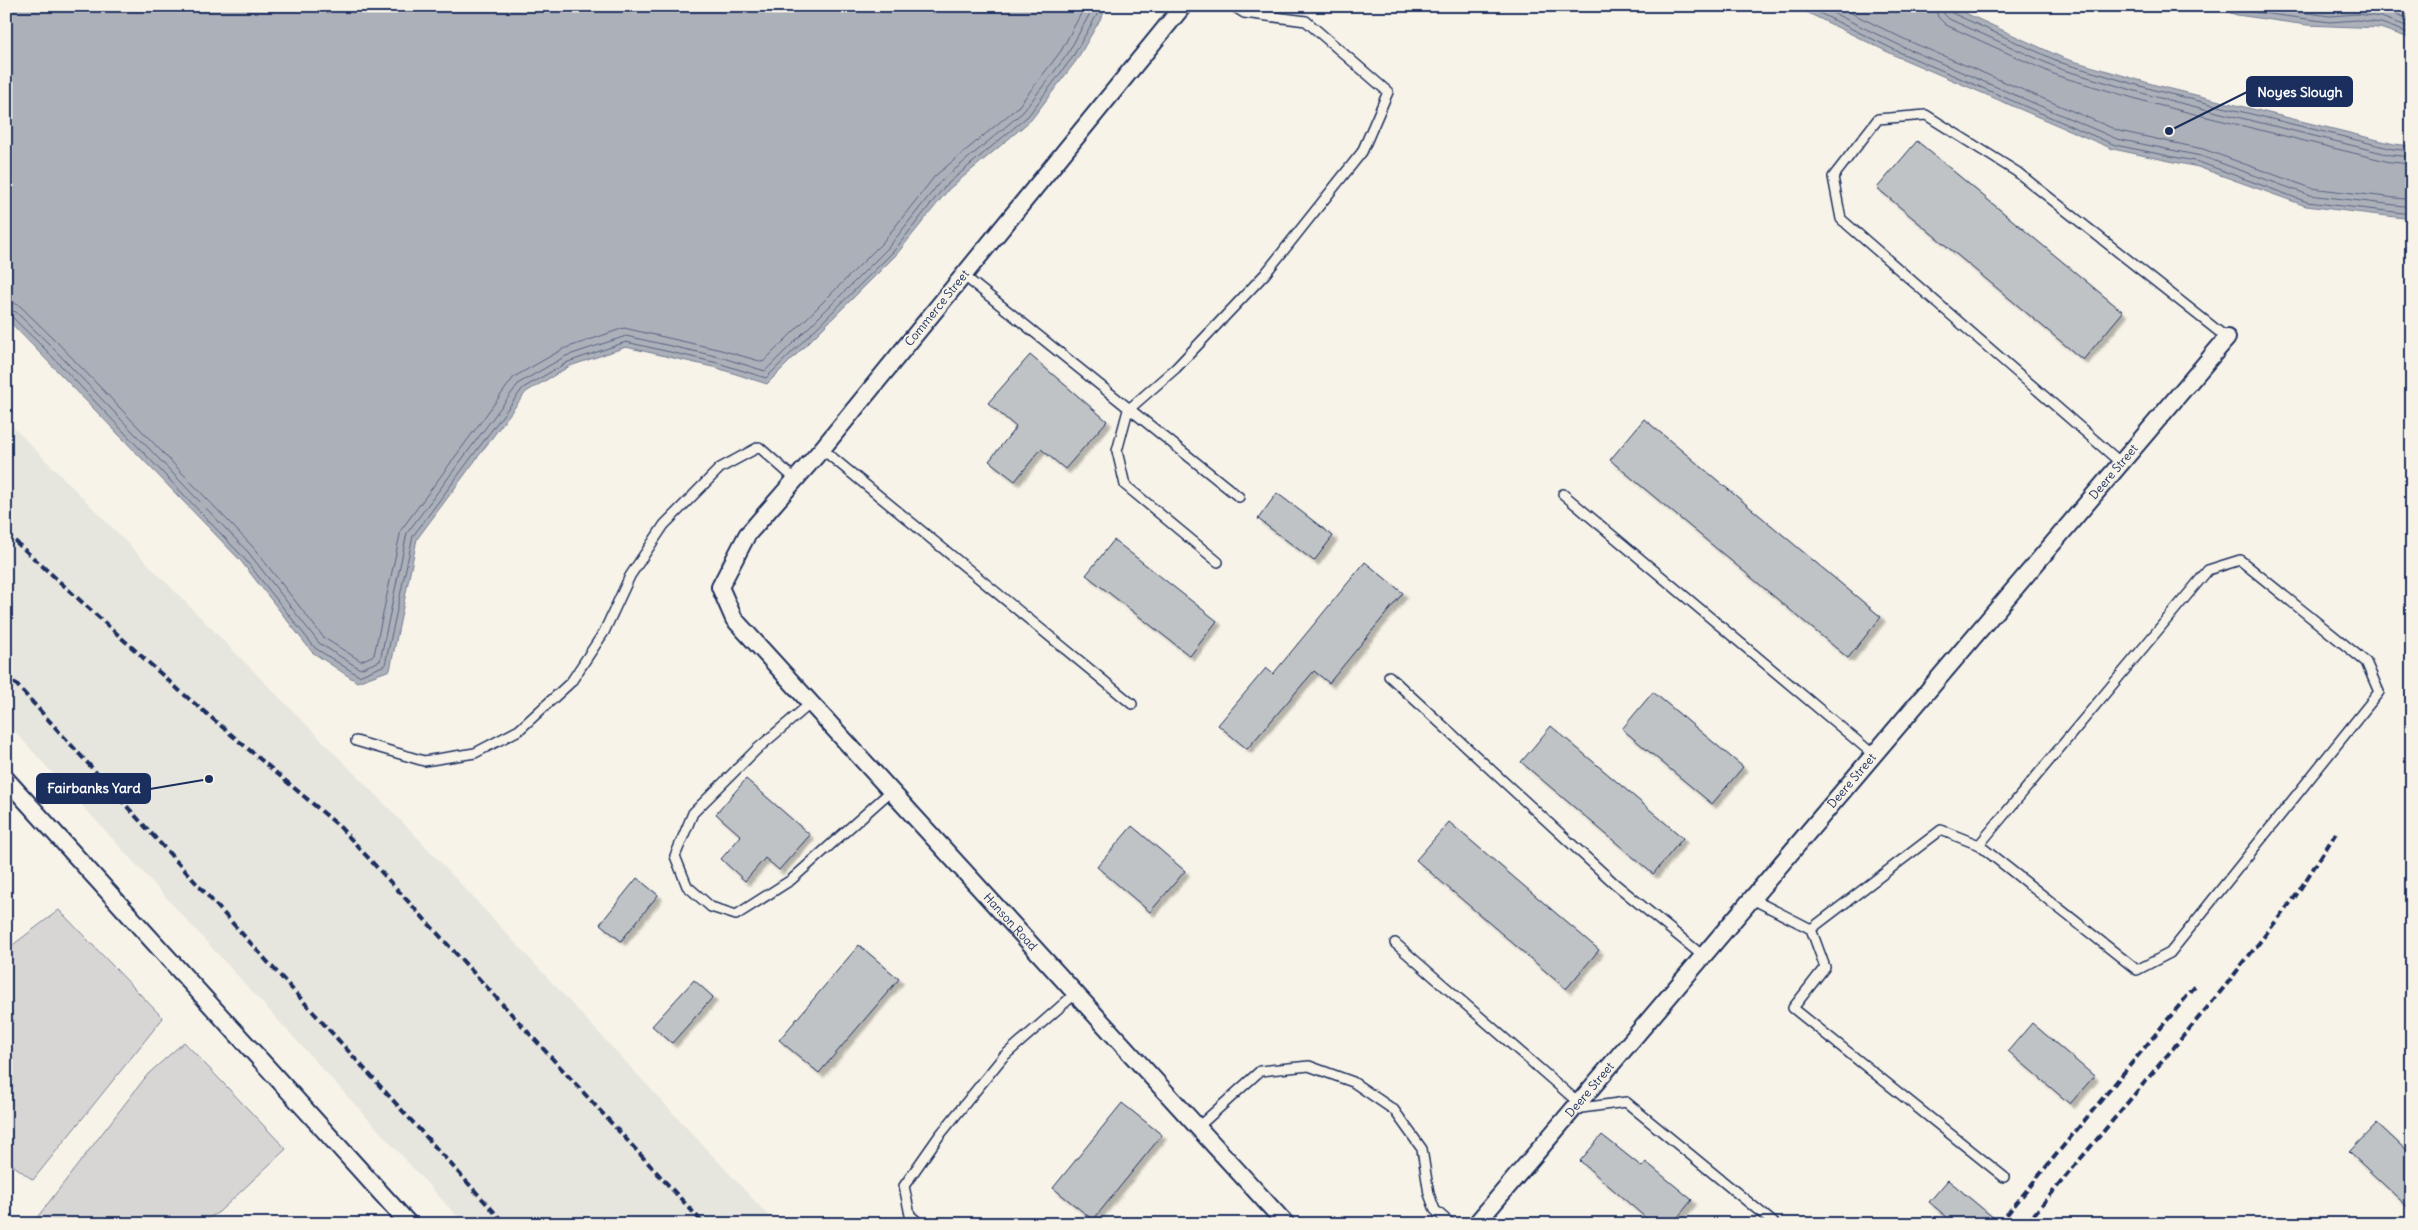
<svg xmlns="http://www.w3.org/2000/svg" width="2418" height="1230" font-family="Delius,sans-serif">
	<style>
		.built { fill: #e6e5de }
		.green { fill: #d7d6d4; stroke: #798299 }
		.water { fill: #acb0b9; stroke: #727c95 }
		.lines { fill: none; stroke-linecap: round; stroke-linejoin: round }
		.shore { stroke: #556382; stroke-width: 1 }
		.building { fill: #c0c3c5; stroke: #1b2f5e; filter: url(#shadow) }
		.service-casing { stroke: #1b2f5e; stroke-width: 12 }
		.minor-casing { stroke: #1b2f5e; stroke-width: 20 }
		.service { stroke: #f7f3e8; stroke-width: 9 }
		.minor { stroke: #f7f3e8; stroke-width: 16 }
		.rail { stroke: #1b2f5e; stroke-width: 4; stroke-dasharray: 8 4; stroke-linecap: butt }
		.labels { text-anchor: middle; stroke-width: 4; stroke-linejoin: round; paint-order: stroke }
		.street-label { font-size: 12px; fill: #1b2f5e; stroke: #f7f3e8 }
		.leader { fill: none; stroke: #1b2f5e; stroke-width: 2 }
		.callout-dot { fill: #1b2f5e; stroke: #f7f3e8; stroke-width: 2 }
		.callout { fill: #1b2f5e; stroke: #1b2f5e; stroke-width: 2 }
		.callout-label { font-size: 14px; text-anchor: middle; font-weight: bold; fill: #fff }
	</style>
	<defs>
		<filter id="shadow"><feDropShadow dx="4.5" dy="4.5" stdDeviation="1" flood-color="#0004"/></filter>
	</defs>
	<rect width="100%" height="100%" fill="#f7f3e8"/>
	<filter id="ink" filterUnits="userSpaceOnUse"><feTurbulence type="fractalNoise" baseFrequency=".02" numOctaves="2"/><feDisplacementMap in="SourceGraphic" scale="10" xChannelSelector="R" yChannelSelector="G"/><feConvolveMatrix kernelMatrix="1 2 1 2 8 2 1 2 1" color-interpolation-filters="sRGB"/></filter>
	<g filter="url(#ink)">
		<!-- built -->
		<path class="built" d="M6,420l410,416 360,388h-312l-458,-502z"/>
		<!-- green -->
		<path class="green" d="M59,910l104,108 -130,162 -27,-20v-210z
			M184,1042l102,107 -67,63 -20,12h-167l116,-150z"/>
		<!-- water -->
		<path class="water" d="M6,6h1102l-32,55 -45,59 -82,69 -53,66 -129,129 -50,-16 -91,-21 -56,19 -44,26 -109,147 -27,131 -33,12 -45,-30 -72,-92 -234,-242z
			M1794,6h156l113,52 96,28 235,58 18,2v73l-106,-13 -108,-39 -85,-18 -217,-93z
			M2209,6h203v33l-32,-11 -73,-3 -70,-10z"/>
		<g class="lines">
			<!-- shore -->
			<path class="shore" d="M1805,6l94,46 216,93 84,17 108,40 105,12
				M1819,6l82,40 216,93 84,17 108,39 103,12
				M1837,6l67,33 215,92 84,18 108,39 101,12
				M1935,6l3,11 8,8 112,51 96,28 236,58 22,2
				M1943,6l1,8 5,5 111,50 96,28 235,58 21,2
				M1949,6l3,7 110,50 96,28 235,58 19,2
				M2226,6l13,4 91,12 27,-2 24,3 31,11
				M2254,6l76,10 27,-2 24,3 31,11
				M2311,6l71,3 30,11
				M6,301l13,4 35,34 199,208 71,91 37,23 13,-6 27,-125 113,-153 49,-28 61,-21 97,22 42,12 120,-120 52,-66 83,-69 43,-56 24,-45
				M6,309l10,3 33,32 199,208 71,91 41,26 20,-8 27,-128 112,-150 47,-27 60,-20 94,21 45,14 123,-123 52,-66 83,-70 44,-57 27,-49
				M6,315l6,2 33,32 198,208 72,91 44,28 26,-11 28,-129 110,-148 45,-26 58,-20 92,21 48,15 127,-126 52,-66 83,-70 44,-58 30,-52"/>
		</g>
		<!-- building -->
		<path class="building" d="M1917,141l206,171 -40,48 -206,-172z
			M1030,355l77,66 -42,48 -24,-20 -26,32 -26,-20 27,-34 -28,-24z
			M1644,419l237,198 -33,41 -238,-198z
			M1277,493l56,43 -19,25 -56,-42z
			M1114,540l103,81 -27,35 -104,-81z
			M1365,562l38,31 -74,90 -15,-12 -67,78 -29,-24 48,-57 7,6z
			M1653,692l90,75 -31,37 -90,-75z
			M1551,726l132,112 -30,36 -132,-112z
			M746,779l64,56 -31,35 -14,-12 -20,23 -24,-22 20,-23 -25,-22z
			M1449,822l150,128 -33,39 -150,-129z
			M1132,826l53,45 -35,41 -53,-45z
			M637,878l21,17 -37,46 -21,-17z
			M859,945l40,34 -80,94 -40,-33z
			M694,980l19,17 -41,46 -20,-17z
			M2032,1023l62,53 -24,28 -62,-53z
			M1122,1103l40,32 -69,85 -40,-32z
			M2377,1123l35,33v55l-63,-59z
			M1602,1135l40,32 4,-5 46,38 -20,24h-19l-73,-63z
			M1948,1180l53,44h-46l-26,-22z"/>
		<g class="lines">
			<!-- service casing -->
			<g class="service-casing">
				<path id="service" d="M963,275l276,222
					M822,449l310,255
					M2121,463l-280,-244 -8,-42 45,-58 48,-4 91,57 210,166
					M1563,494l311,261
					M1218,562l-93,-77 -8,-34 11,-41 48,-42 89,-94 97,-122 26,-60 -82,-71 -62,-8 -11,-7
					M1389,676l225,207 89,73
					M811,703l-55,47 -63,63 -18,43 12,30 24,21 25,8 55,-35 100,-89
					M356,741l68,20 51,-8 44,-23 52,-48 33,-50 26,-56 34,-51 56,-57 39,-21 36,32
					M1752,899l59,30 130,-99 38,15 158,125 33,-17 209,-261 -13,-30 -126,-102 -32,10 -229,275
					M1811,929l14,38 -32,41 211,169
					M1395,943l184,160
					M1574,1109l52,-7 149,122
					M1198,1127l62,-56 49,-5 44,16 41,28 28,39 7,45 6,16 16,14
					M920,1224l-10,-9 -6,-29 35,-50 64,-79 73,-64"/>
			</g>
			<!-- minor casing -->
			<g class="minor-casing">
				<g id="minor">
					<path id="s1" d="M1183,6l-361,443 -75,86 -27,52 14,32 552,605"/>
					<path d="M6,779l403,445"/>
					<path id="s2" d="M1476,1224l751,-886"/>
				</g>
			</g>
			<!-- service -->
			<use href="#service" class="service"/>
			<!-- minor -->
			<use href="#minor" class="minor"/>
			<!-- rail -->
			<path class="rail" d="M6,533l175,159 158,134 365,398
				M6,673l499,551
				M1999,1224l198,-240
				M2026,1224l200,-239 69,-88 41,-64"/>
		</g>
	</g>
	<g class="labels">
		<!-- street labels -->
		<g class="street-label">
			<text transform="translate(937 308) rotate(-51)" y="4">Commerce Street</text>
			<text dy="4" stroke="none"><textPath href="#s2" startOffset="986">Deere Street</textPath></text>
			<text dy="4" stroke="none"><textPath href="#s2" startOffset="581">Deere Street</textPath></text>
			<text dy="4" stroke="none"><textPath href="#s1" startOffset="1189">Hanson Road</textPath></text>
			<text dy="4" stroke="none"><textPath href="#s2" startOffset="176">Deere Street</textPath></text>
		</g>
	</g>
	<!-- callouts -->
	<path class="leader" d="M2169 131L2247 92M209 779L150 789"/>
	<g class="callout-dot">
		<circle cx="2169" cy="131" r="5"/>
		<circle cx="209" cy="779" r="5"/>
	</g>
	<g class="callout">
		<rect x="2247" y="77" width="105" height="29" rx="5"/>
		<rect x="37" y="774" width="113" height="29" rx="5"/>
	</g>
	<g class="callout-label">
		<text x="2300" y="97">Noyes Slough</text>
		<text x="94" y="793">Fairbanks Yard</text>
	</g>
	<!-- margin -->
	<rect width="2418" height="1230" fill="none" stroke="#f7f3e8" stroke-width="25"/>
	<rect x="12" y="12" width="2393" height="1205" fill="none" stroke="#1b2f5e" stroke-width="2" filter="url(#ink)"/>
</svg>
